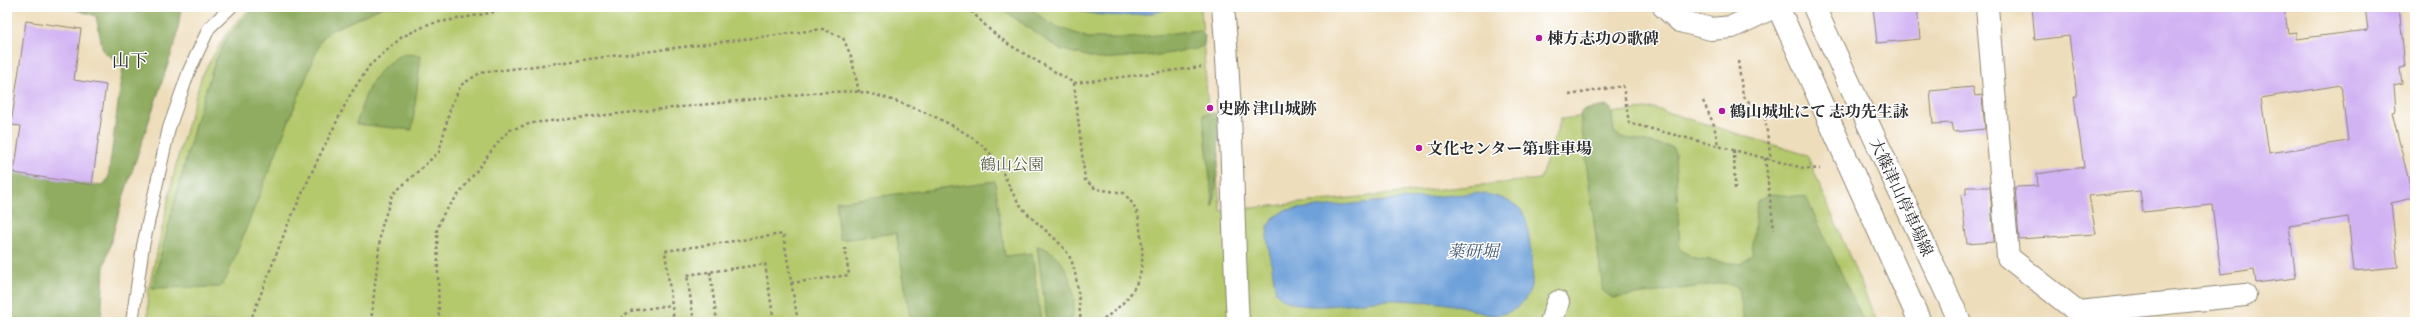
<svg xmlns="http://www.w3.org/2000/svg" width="2422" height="329" font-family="Alegreya,'Noto Serif JP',serif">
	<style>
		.green { fill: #b4c86c; stroke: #707a4c }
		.forest { fill: #8fac60; stroke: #5d6c46 }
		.water { fill: #6ea0d9; stroke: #4c6682 }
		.building { fill: #d1b3f3; fill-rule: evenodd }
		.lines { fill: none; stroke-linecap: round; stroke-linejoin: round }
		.lane-casing { stroke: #8c8473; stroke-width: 14 }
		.street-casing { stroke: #8c8473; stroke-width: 24 }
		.secondary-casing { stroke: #8c8473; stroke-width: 24 }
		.path { stroke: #8c8473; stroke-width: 2.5; stroke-dasharray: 3 3; stroke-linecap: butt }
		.lane { stroke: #fff; stroke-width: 12 }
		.street { stroke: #fff; stroke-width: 22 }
		.secondary { stroke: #fff; stroke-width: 22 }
		.poi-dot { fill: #b5179e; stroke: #fff; stroke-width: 1.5 }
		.labels { text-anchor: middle; stroke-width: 3; stroke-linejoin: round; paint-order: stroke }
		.poi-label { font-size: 16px; font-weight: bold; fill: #2b2b2b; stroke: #fff; text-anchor: start }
		.park-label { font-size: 16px; fill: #545a3e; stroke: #fff }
		.street-label { font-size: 16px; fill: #2b2b2b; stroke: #fff }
		.water-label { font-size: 17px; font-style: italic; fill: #465a71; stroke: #fff }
		.quarter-label { font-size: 18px; fill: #2b2b2b; stroke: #fff }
	</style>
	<rect width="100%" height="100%" fill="#fff"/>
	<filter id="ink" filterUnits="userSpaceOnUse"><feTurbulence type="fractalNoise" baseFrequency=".025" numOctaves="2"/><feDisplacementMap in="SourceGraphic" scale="8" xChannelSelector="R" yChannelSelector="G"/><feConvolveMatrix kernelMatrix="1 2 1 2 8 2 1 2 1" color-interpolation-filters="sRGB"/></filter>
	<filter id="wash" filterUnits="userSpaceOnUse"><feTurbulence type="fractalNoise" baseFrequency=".012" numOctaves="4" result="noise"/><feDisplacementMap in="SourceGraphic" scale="16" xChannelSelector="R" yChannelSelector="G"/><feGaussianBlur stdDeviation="0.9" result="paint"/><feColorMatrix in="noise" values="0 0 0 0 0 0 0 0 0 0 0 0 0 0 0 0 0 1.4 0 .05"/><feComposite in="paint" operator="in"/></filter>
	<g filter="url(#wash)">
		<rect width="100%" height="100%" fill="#edb"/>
		<!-- green -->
		<path class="green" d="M251,7h950l6,89 14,115 319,-32 21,-60 92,-11 154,47 70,167h-1729v-30l29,-132 25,-85 24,-41z"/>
		<!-- forest -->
		<path class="forest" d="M68,7h113l-4,30 -55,164 -18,66 -3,55h-94v-168l4,2 7,17 84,13 6,-7 15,-113 -20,-15 -7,-35z
			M255,7h128l-53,24 -9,9 -95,239 -6,8 -68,1 44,-167 19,-60 13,-25z
			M999,7h30l21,17 38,14h43l68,-8 6,6 -1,9 -8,4 -38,6 -60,4 -39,-10z
			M403,54l18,1 -9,75 -56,-6c10,-31 16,-55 47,-70z
			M1607,106l4,3 3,23 6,5 52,10 3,6 5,96 13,9 47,6 12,-8 5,-55 12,-7 37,3 58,125h-120l-5,-34 -14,-5 -112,15 -10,-7 -23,-177 3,-4z
			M1217,113l2,44 -6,50 -10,-93z
			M995,181l10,75 27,-3 9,69h-130l-15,-89 -56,7 -4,-38z
			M1037,246c30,5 43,50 34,76h-24z"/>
		<!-- water -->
		<path class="water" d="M1070,7h104c-26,11 -79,12 -104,0z
			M1476,193c14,1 35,6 45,17 6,8 7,19 8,29 4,24 10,53 -14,70 -5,3 -14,6 -20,6 -11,1 -24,-7 -35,-9 -21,-4 -42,-5 -64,-6 -34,-2 -95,19 -120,-7l-9,-57 1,-9 4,-8 13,-9z"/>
		<g id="blocks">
			<!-- building -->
			<path class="building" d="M1873,7h44l3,32 -43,4z
				M2032,7h252l4,26 8,-1v7l72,-9 -3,-23h34l6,60 -5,1 2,15 -8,2 2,26 -4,1 21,86 -22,5 7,64 -44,4 -6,-54 -59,9 7,52 -40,5 -2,-14 -33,5 -9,-69 -69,7 -3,-21 -51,5 7,38 -77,5 -4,-52 23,-1 -1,-12 47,-7 -10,-70 3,-1 -8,-60 -34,4zM2341,85l7,56 -79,12 -8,-55z
				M26,21l55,8 -7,51 32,5 -14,100 -78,-12 7,-47 -10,-1z
				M1973,87l2,9 7,-1 3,34 -31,3 -2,-9 -19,1 -3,-33z
				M1966,187h24l4,55 -27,2 -6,-49 5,-1z"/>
		</g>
	</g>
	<g filter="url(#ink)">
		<use href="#blocks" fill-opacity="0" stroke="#8c8473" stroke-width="1"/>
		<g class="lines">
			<!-- lane casing -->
			<g class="lane-casing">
				<path id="lane" d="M132,322l11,-76 26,-118 20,-57 20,-43 22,-21"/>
			</g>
			<!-- street casing -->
			<g class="street-casing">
				<path id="street" d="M1223,7c10,105 9,210 15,315
					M1664,7l16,14 31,8 21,-2 42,-20
					M1987,7l21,250 70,55 1,10
					M2078,312l167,-17
					M1551,322l7,-20"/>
			</g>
			<!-- secondary casing -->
			<g class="secondary-casing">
				<path id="secondary" d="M1778,7l142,315
					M1814,7l146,315"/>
			</g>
			<!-- path -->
			<path class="path" d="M967,7l23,23 18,14 66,39 127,-16
				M1738,61l5,35 22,22 6,42
				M1074,83l11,97 11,9 28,4c16,19 14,21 17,44 6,42 -8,61 -41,85
				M1569,95l54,-9 6,37 174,45 17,1
				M1703,101l11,24 4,20
				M1734,150l1,41
				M1765,158l9,72
				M710,272l7,50
				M791,283l58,-8 -4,-27
				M250,322l38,-98 30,-65 32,-64 20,-30 32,-28 27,-13 93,-17
				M371,322l10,-93 11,-34 47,-43 12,-46 10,-21 19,-12 343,-44 20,9 8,18 8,36
				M439,322l-2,-92 5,-14 58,-76 10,-10 22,-7 289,-31c13,0 27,-1 39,0 35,5 102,33 126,57 19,19 21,39 35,57 13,17 32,28 45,45 13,18 12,50 15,71
				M616,322l14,-11 41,-6
				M674,322l-9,-71 118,-17 15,88
				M694,322l-7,-47 78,-11 9,58"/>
			<!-- lane -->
			<use href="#lane" class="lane"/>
			<!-- street -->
			<use href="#street" class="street"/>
			<!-- secondary -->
			<use href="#secondary" class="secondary"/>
		</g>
	</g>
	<!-- markers -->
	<g class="poi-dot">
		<circle cx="1539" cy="38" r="4"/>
		<circle cx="1210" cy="108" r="4"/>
		<circle cx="1722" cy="111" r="4"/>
		<circle cx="1419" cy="148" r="4"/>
	</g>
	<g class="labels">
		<!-- poi labels -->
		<g class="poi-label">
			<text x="1547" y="44">棟方志功の歌碑</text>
			<text x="1218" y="114">史跡 津山城跡</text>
			<text x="1730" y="117">鶴山城址にて 志功先生詠</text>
			<text x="1427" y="154">文化センター第1駐車場</text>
		</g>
		<!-- park labels -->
		<g class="park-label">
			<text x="1012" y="170">鶴山公園</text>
		</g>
		<!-- street labels -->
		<g class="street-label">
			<text transform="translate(1902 197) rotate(65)" y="6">大篠津山停車場線</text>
		</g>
		<!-- water labels -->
		<g class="water-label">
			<text x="1473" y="257">薬研堀</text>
		</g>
		<!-- quarter labels -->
		<g class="quarter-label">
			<text x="130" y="67">山下</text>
		</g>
	</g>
	<!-- margin -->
	<rect width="2422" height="329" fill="none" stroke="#fff" stroke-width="24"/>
</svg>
